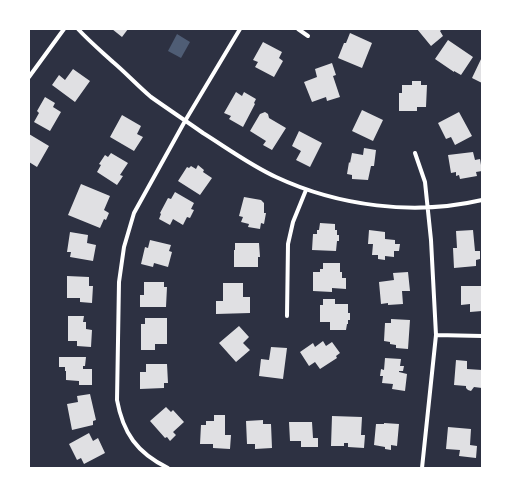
<svg xmlns="http://www.w3.org/2000/svg" width="511" height="497" font-family="Arial,sans-serif">
	<style>
		.water { fill: #4f5d75 }
		.building { fill: #e0e0e3 }
		.lines { fill: none; stroke-linecap: round; stroke-linejoin: round }
		.minor { stroke: #fff; stroke-width: 4 }
	</style>
	<rect width="100%" height="100%" fill="#2d3142"/>
	<!-- water -->
	<path class="water" d="M177,34l13,8 -9,16 -13,-7z"/>
	<!-- building -->
	<path class="building" d="M112,29h16l-6,8z
		M417,29h25l-2,2 3,5 -12,10z
		M350,33l22,10 -10,25 -24,-10 6,-15h2z
		M448,40l25,17 -12,18 -7,-4v1l-19,-13z
		M263,42l19,10 -3,6 4,3 -9,16 -19,-10 3,-5 -5,-2z
		M482,57v26l-10,-5z
		M332,63l4,12 -3,1 7,21 -13,4 -1,-4 -14,5 -8,-20 13,-5 -2,-8z
		M73,69l17,12 -15,21 -23,-17 7,-10 6,5z
		M412,81h9v4h6l-1,22h-9v4h-18v-18h3v-8h10z
		M236,92l6,4 2,-4 12,7 -2,4 1,1 -12,23 -14,-8 2,-3 -7,-3z
		M45,97l10,6 -2,4 8,5 -11,19 -16,-9 5,-9 -2,-2z
		M362,110l21,10 -10,21 -21,-10z
		M265,112l3,2 1,4 17,10 -14,22 -9,-5 3,-4 -16,-10 10,-17z
		M459,112l13,24 -17,9 -4,-8 -5,2 -8,-16z
		M122,115l19,11 -4,8 6,3 -9,14 -24,-14z
		M299,131l23,12 -12,24 -14,-7 5,-9 -9,-5z
		M29,134l20,12 -12,21 -8,-5z
		M364,148l12,2 -2,16h-3l-3,14 -16,-1v-4l-5,-1 2,-12 1,1 2,-10 11,2z
		M473,152l2,8 5,-1 2,12 -6,1 1,4 -17,3 -1,-4 -3,1v-4l-5,1 -3,-18z
		M111,153l17,10 -8,12 3,1 -6,9 -20,-13 4,-7 -2,-1 6,-9 3,2z
		M198,165l6,5 -1,2 9,6 -12,17 -22,-14 9,-14 2,1 2,-2 5,3z
		M81,184l29,12 -6,14 5,3 -3,7 -2,-1 -4,9 -32,-13z
		M175,192l19,11 -3,6 3,1 -4,8 -3,-1 -4,8 -10,-6 -3,6 -11,-6 2,-5 -1,-1 8,-15 3,1z
		M244,197l17,3 3,3v10h2l-2,11 -3,-1 -1,6 -12,-2 1,-3 -8,-2 2,-5 -4,-1z
		M320,223l15,1v6h2v5h2v6h-2l-1,10 -24,-1 1,-16h4v-4h2z
		M369,230l16,2v7l10,1v4h5l-1,7h-5v6l-9,-1v4l-7,-1v-4h-6l1,-11h-5z
		M473,230l2,21h5v8l-4,1v6l-22,2 -1,-20h4l-1,-17z
		M70,232l18,3 -1,8 9,2 -3,16 -23,-4 1,-5h-4z
		M150,240l21,5 -2,6 3,1 -4,15 -14,-4 -1,4 -12,-3 4,-17 3,1z
		M235,243h24l1,14h-2v10h-24v-17h1z
		M323,263h17v9h2v6h4v11l-14,-1v4l-19,-1v-19h7v-3h3z
		M408,272l2,19h-8l1,13 -15,1v-2l-7,1 -2,-22 15,-2 -1,-7z
		M67,276l22,1v9h4l-1,17 -12,-1v-4h-13z
		M144,282h20v5h3l-1,20h-26v-12h4z
		M223,283h20v14h7v16l-34,1v-13h7z
		M461,286h21v25l-12,1v-8l-9,1z
		M323,299h12v5h13v9h2v7h-2v4h-1l-1,6h-16v-8h-10v-17h3z
		M68,316h16l-1,6h3v7l6,1 -1,17 -14,-1v-5h-9z
		M145,318h22v26h-12v6h-14v-26h4z
		M391,319l19,1 -2,29 -12,-1v-3l-6,-1v-2l-6,-1 1,-18h6z
		M239,326l10,11 -6,6 7,7 -14,12 -17,-19z
		M323,341l3,5 6,-4 8,11 -4,3 1,2 -17,11 -5,-7 -6,4 -9,-14 13,-9 2,4z
		M271,347l16,1 -4,31 -24,-3 2,-17 8,1z
		M59,357h27l-1,9h-2v3h9v16h-13v-4l-13,-1v-9h-1v-4h-6z
		M385,358l16,1 -1,7h4l-1,5h-4v1l8,2 -2,17 -13,-2 1,-5 -11,-1 1,-7h-3l1,-7 3,1z
		M456,360l11,1v8l15,1v18l-8,-1 -3,4 -3,-1 -2,-2v-2l-12,-1z
		M146,364h21l1,19h-4v5l-24,1v-17h6z
		M90,394l6,26 -3,1v4l-21,5 -5,-26 11,-2 -1,-6z
		M166,407l5,5 2,-2 11,12 -11,10 3,3 -6,6 -3,-4 -2,1 -15,-17z
		M214,415h11v20h6l-1,14 -17,-1v-4h-13l1,-19h5v-4h8z
		M332,416l30,1 -1,18h4l-1,13 -16,-1v-4h-4v3h-13z
		M263,420v4h8l1,24 -17,1v-5h-8l-1,-23z
		M289,422h23l1,16h5v9h-17v-6h-11z
		M384,423l15,1 -2,22 -6,-1v5l-6,-1v-2l-11,-2 2,-21h8z
		M448,427l23,2 -1,16 7,1 -1,12 -17,-2 1,-6 -14,-1z
		M89,433l4,8 5,-3 7,15 -21,11 -3,-6 -4,2 -8,-16z"/>
	<g class="lines">
		<!-- minor -->
		<path class="minor" d="M78,29c11,12 23,22 35,33 13,11 25,24 38,35 17,12 35,24 52,36 24,15 47,32 73,44 62,29 138,39 206,23
			M298,29l10,7
			M29,77l35,-48
			M415,153l10,29 6,58 5,95 -14,133
			M287,316l1,-72 5,-22 13,-32
			M436,335l46,1
			M168,468c-31,-15 -45,-35 -51,-68l2,-118 5,-35 10,-34 51,-92 55,-92"/>
	</g>
	<!-- border -->
	<rect width="511" height="497" fill="none" stroke="#ffffff" stroke-width="60"/>
</svg>
